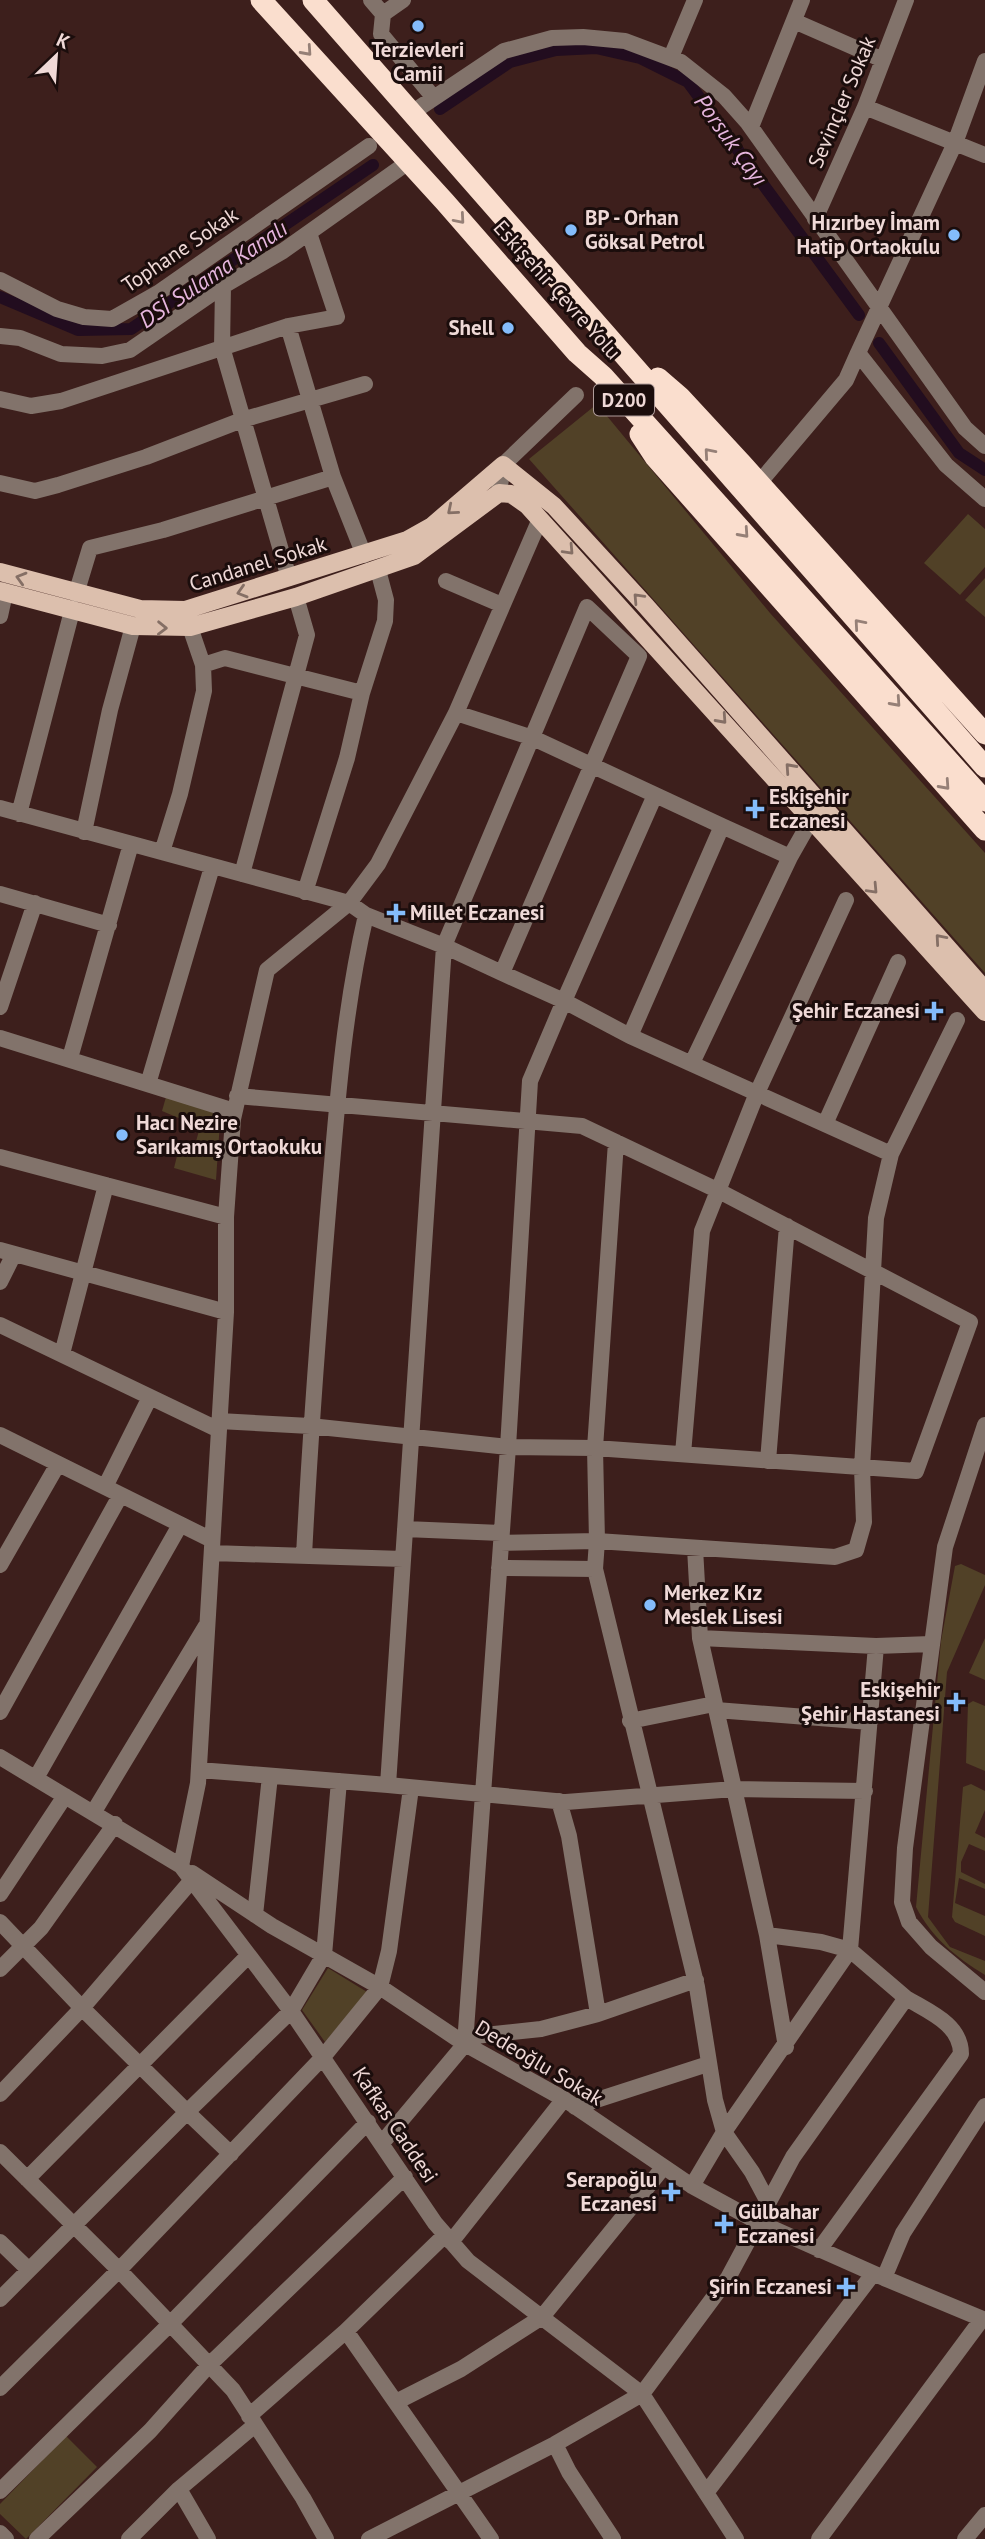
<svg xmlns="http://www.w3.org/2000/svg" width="985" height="2539" font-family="'PT Sans',sans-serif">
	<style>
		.green { fill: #514127 }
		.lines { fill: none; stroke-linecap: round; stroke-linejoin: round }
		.canal { stroke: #220d1f; stroke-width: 12 }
		.minor { stroke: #82736b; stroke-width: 16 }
		.major { stroke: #dcbfad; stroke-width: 18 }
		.highway { stroke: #fadece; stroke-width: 21 }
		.oneway { stroke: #968077 }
		.oneway2 { stroke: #856f65 }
		.poi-dot { fill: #84bcfb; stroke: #1b0d0c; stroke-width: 2.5 }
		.labels { text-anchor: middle; stroke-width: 6; stroke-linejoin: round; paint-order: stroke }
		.shield { fill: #1b0d0c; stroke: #af9c9a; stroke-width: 2 }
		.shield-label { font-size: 19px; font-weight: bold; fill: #efd9d7 }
		.poi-label { font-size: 21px; font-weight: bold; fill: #efd9d7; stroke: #1b0d0c; text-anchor: start }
		.street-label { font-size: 21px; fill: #efd9d7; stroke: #1b0d0c }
		.water-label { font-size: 23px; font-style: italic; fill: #e5b5dd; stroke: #1b0d0c }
	</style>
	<rect width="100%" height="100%" fill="#3d1f1c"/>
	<!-- green -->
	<path class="green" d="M597,404l173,209 215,240v120l-456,-514z
		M968,514l17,15v38l-25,28 -36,-32z
		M985,578v39l-20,-17z
		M166,1097l45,14 9,11 -4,58 -42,-12 4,-16 14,4 8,-29 -38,-16z
		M961,1564l24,11v10l-38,87 -19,245 22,30 35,14v14c-29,-18 -53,-37 -69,-68l25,-266 14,-75z
		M985,1638v42l-16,-7z
		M973,1701l12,5v65l-19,-8 2,-59z
		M971,1784l14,7v19l-10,23 10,5v13l-16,-7 -8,18v10l24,12v5l-26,-11 -4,25 30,13v20l-30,-14 -3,-5 11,-130z
		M328,1968l39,24 -42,50 -23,-32z
		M66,2436l31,31 -71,72 -26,-25v-10z"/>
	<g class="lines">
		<!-- canal -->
		<path class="canal" d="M440,109l70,-47 46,-12 40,-2 44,10 48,24 171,233
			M0,297l78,33 53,-1 242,-164
			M879,343l80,110 26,17"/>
		<!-- minor -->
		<path class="minor" d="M371,0l12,14 -2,20 53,64
			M383,14l20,-14
			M794,21l89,39
			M671,57l24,-57
			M985,61l-30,82 -97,210 88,112 39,34
			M865,107l120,48
			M413,112l91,-61 48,-13 31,-1 42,4 56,21 43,34 24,27 217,305 20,18
			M751,127l51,-127
			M815,219l50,-112 41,-107
			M0,280l57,29 27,8 28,2 46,-26 211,-147
			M0,336l20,2 41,16 41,2 28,-6 93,-64
			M0,399l31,7 30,-5 227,-75 49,-9 -28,-84
			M333,477l31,78
			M0,483l35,8 23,-6 88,-28 96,-37 123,-36
			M759,483l87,-103 12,-27
			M499,493l4,-28 73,-70
			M289,578l-67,-231 1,-61 60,-35 124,-88
			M446,581l56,24
			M76,594l14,-46 73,-18 170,-53 -45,-151
			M587,607l52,49 -137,317 -58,-27z
			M0,616l5,-23
			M203,665l22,-7 137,35
			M0,808l349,95 17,12 78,31 -56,839 178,17 168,-13 131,2
			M19,814l53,-203
			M722,826l68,31
			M84,832l26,-122 23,-84
			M162,852l18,-58 24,-103 -1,-26 -13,-38
			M242,874l65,-239 -11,-38
			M305,892l42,-134 15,-65 23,-72 1,-21 -8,-30
			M0,894l109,31
			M502,973l62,28 91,-206
			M0,1007l35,-104
			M630,1036l261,118
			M0,1038l234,73
			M70,1058l61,-214
			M692,1063l98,-206 21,-37
			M148,1084l64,-217
			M825,1124l73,-162
			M616,1142l-21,306 2,93 238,16 21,-7 8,-28 -2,-54 14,-250 15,-64 66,-134
			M0,1157l226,60
			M0,1250l226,62
			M0,1282l14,-28
			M0,1325l219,105
			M62,1354l44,-169
			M219,1421l91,5 198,21 87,1 321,23 54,-149 -253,-132 -135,-64 -345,-30
			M985,1425l-40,122 -40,301 -3,54 7,20 22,25 54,45
			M0,1435l212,105
			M683,1454l19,-223 55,-138 89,-193
			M768,1461l19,-235
			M105,1487l45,-90
			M405,1529l96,4
			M501,1543l96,-2 -2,28 102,418 18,113 9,32 -32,54
			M212,1553l191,6
			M304,1556c6,-119 15,-237 25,-356 8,-96 15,-191 37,-285
			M0,1565l58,-101
			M499,1568l96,1
			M700,1638l67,297 19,112
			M876,1646l55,-2
			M716,1710l154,12
			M0,1712l120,-216
			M630,1721l84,-17
			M0,1757l181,109 110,145 144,212 33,38 174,133 94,145
			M199,1770l189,15
			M36,1778l144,-253
			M93,1813l113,-187
			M181,1866l17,-83 28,-471v-95l7,-98 34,-149 82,-67 29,-39 78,-151 84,-194
			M192,1873l80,53 108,61 85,57 99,55 128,87 66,36 126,56
			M0,1894l65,-98
			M255,1915l15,-139
			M0,1922l82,86 -82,86
			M767,1935l54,7 29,8 -126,182 28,40 16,30
			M0,1969l41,-41 74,-104
			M598,2014l98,-34
			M466,2037l75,-8 57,-15 -29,-178 -10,-35
			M985,2106l-82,127 -19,45 101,42
			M575,2107l133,-43
			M382,2143l83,-99 43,-597 22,-366 34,-80 66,35 92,-210 -189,-88 -77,-25
			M0,2152l119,118 114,120 70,108 23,41
			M231,2154l-44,-42 104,-101 33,-56 15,-174
			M27,2179l221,-223
			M445,2235l-99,96 145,208
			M0,2242l29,28
			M451,2242l113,-143
			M819,2250l142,-196c0,-30 -32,-42 -55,-56
			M0,2299l187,-187 -105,-104 110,-128
			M0,2388l119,-118 204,-213 57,-70 9,-36 22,-163
			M396,2402l65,-33 81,-52 120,-148
			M249,2416l97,-85
			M555,2444l14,28 44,67
			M179,2489l29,50
			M0,2491l170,-167 198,-202
			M706,2493l167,-219
			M0,2533l6,6
			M37,2539l113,-108 59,-66 196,-188
			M129,2539l50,-50 76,-64
			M369,2539l186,-95 87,-50 86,-116 65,-121 113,-159 -56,-48 26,-304 -176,-8 -5,-90
			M819,2539l163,-220
			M965,2539l20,-24"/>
		<!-- major -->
		<path class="major" d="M0,572l140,37 45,1 222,-70 25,-14 71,-61 51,41 91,99 340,385
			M0,591l133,35 57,1 106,-30 118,-41 85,-63 12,1 16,11 458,507"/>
		<!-- highway -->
		<path class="highway" d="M261,0l184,202 132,151 26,23 382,425
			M313,0l672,767
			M658,378l22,19 62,67 243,270
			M640,434l15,23 330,373"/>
	</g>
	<!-- one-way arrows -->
	<defs><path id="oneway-chevron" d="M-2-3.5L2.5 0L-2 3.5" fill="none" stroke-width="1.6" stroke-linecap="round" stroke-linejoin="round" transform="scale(1.75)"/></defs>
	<g class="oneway">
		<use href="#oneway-chevron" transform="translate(307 51) rotate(48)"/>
		<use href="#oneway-chevron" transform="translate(460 219) rotate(49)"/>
		<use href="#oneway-chevron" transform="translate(709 453) rotate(-131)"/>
		<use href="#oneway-chevron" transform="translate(744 533) rotate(48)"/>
		<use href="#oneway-chevron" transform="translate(859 624) rotate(-131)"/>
		<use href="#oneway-chevron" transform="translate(896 702) rotate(48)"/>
		<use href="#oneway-chevron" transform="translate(945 785) rotate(48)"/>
	</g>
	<g class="oneway2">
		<use href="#oneway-chevron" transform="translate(452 510) rotate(140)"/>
		<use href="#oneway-chevron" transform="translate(569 550) rotate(47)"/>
		<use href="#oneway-chevron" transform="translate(21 578) rotate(-164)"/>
		<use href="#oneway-chevron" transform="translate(242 592) rotate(163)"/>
		<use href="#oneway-chevron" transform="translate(638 598) rotate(-133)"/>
		<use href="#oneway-chevron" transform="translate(162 628) rotate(1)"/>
		<use href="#oneway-chevron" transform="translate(722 719) rotate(48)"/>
		<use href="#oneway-chevron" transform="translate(790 768) rotate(-132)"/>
		<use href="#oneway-chevron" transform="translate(873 889) rotate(47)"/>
		<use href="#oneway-chevron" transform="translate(940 939) rotate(-131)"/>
	</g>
	<!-- markers -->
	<g class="poi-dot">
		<circle cx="418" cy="26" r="7"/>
		<circle cx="571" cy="230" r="7"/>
		<circle cx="954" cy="235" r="7"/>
		<circle cx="508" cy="328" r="7"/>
		<path d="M751.5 798.5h7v7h7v7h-7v7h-7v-7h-7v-7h7z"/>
		<path d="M392.5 902.5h7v7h7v7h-7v7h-7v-7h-7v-7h7z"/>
		<path d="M930.5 1000.5h7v7h7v7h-7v7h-7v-7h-7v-7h7z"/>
		<circle cx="122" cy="1135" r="7"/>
		<circle cx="650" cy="1605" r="7"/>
		<path d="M952.5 1691.5h7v7h7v7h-7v7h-7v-7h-7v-7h7z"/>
		<path d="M667.5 2181.5h7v7h7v7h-7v7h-7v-7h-7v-7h7z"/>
		<path d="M720.5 2213.5h7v7h7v7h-7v7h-7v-7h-7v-7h7z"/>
		<path d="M842.5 2276.5h7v7h7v7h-7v7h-7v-7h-7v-7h7z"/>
	</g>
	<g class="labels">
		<!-- shield labels -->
		<rect class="shield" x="594" y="384.5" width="60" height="31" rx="5"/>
		<g class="shield-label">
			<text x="624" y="407">D200</text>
		</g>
		<!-- poi labels -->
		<g class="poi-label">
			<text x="418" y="57" text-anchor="middle">Terzievleri<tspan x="418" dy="24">Camii</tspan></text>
			<text x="585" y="225">BP - Orhan<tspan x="585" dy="24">Göksal Petrol</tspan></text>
			<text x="940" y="230" text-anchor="end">Hızırbey İmam<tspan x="940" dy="24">Hatip Ortaokulu</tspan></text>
			<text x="494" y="335" text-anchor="end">Shell</text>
			<text x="769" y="804">Eskişehir<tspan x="769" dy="24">Eczanesi</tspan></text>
			<text x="410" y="920">Millet Eczanesi</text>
			<text x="920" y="1018" text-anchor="end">Şehir Eczanesi</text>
			<text x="136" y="1130">Hacı Nezire<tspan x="136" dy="24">Sarıkamış Ortaokuku</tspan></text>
			<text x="664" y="1600">Merkez Kız<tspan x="664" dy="24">Meslek Lisesi</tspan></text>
			<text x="940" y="1697" text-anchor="end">Eskişehir<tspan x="940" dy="24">Şehir Hastanesi</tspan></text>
			<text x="657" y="2187" text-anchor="end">Serapoğlu<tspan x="657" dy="24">Eczanesi</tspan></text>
			<text x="738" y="2219">Gülbahar<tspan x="738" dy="24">Eczanesi</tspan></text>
			<text x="832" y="2294" text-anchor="end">Şirin Eczanesi</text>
		</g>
		<!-- street labels -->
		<g class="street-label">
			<text transform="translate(842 102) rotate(-67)" y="7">Sevinçler Sokak</text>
			<text transform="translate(180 250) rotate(-34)" y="7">Tophane Sokak</text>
			<text transform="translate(557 290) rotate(48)" y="7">Eskişehir Çevre Yolu</text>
			<text transform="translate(258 564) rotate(-17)" y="7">Candanel Sokak</text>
			<text transform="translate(539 2063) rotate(31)" y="7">Dedeoğlu Sokak</text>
			<text transform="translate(395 2125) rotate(56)" y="7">Kafkas Caddesi</text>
		</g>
		<!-- water labels -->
		<g class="water-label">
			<text transform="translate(731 140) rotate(54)" y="8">Porsuk Çayı</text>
			<text transform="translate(213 274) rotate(-34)" y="8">DSİ Sulama Kanalı</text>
		</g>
	</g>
	<!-- north arrow -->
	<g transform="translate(56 56) rotate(25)" stroke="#1b0d0c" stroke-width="5" paint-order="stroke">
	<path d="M0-5L12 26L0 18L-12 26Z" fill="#efd9d7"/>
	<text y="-10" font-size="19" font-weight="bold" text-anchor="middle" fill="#efd9d7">K</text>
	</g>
</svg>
